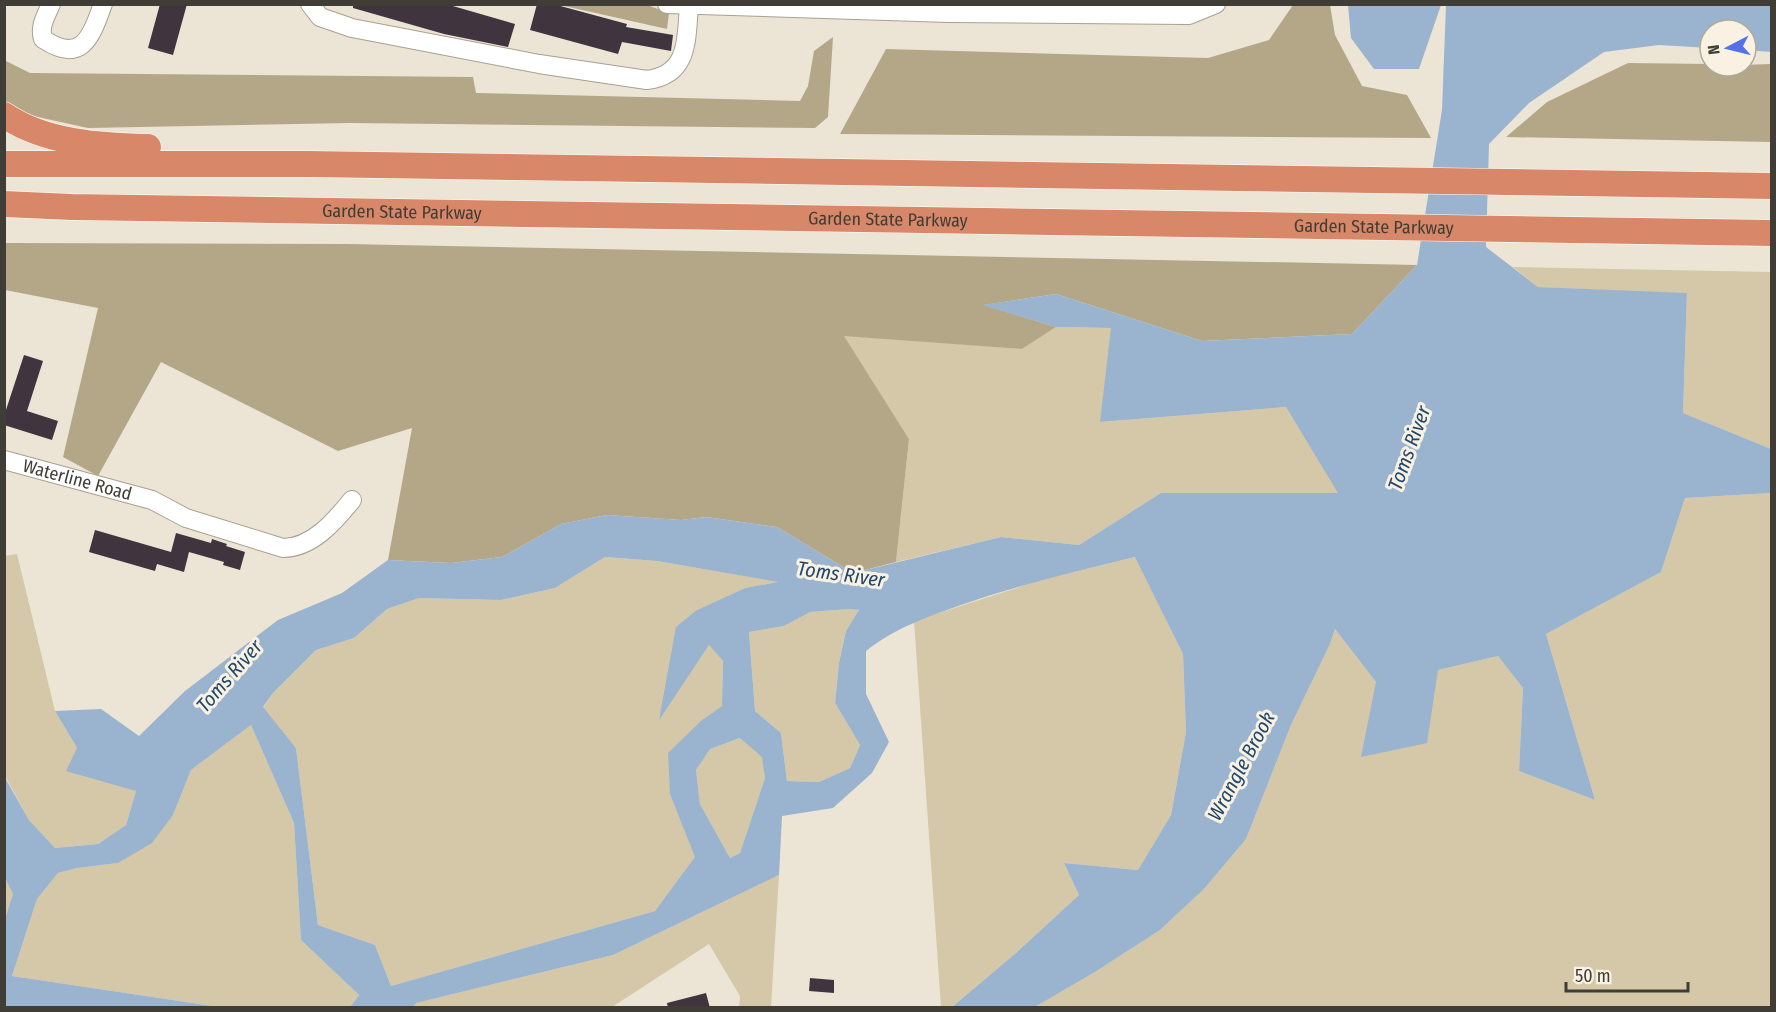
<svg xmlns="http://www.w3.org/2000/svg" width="1776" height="1012" font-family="'Fira Sans Condensed',sans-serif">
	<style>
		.green { fill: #d4c8a8 }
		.forest { fill: #b4a787 }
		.water { fill: #9ab3ce; fill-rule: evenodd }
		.building { fill: #40353f }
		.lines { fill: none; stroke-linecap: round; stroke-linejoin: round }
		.minor-casing { stroke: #a7a191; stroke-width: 20 }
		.highway-casing { stroke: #fff; stroke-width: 27 }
		.minor { stroke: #fff; stroke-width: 18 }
		.highway { stroke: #d88868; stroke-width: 26 }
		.labels { text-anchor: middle; stroke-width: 6; stroke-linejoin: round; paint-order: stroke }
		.street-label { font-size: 18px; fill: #3f3d36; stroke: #f9f2e2 }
		.water-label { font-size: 20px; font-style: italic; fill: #22486d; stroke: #f9f2e2 }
	</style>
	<rect width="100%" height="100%" fill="#ece5d5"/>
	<!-- green -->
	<path class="green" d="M1513,267l258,5v177l-88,-36 4,-119 -149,-7z
		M1056,327l56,1 -11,94 185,-15 53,86h-178l-82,52 -78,-8 -105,25 13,-123 -66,-104 179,14z
		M1771,493v514l-738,1 62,-36 65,-42 44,-41 42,-50 45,-114 39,-81 5,-15 41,53 62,-12 60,-14 25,32 -4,83 76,29 -49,-166 115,-62 24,-74z
		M17,554l38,157 22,37 59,43 -10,34 -28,19 -43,4 -26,-28 -24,-44 -1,-220z
		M605,557l52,4 123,21 -35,6 -48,22 -38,108 50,-73 14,16 -1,45 -20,14 -32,74 26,63 -41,54 -264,75 -16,-41 -57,-20 -22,-177 -33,-40 10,-15 43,-43 38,-12 33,-29 32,-11 82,2 54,-12z
		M1136,557l47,97 3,78 -15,83 -33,55 -74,-7 15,32 -63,58 -64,54h-11l-27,-386 133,-43z
		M849,609l10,1 -13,21 -7,32 -4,40 25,42 -10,23 -31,14 -32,-1 -6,-48 -26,-22 -6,-79 35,-6 25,-14z
		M251,725l43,98 7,117 58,55 -9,12h-131l-207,-31 25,-77 21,-26 19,-5 41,-5 55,-48 18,-45z
		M741,738l22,19 2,21 -25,75 -10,5 -30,-54 -4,-34 13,-21z
		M779,875l-8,132h-32l1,-11 -31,-52 -97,63 -199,1 2,-5 198,-48z
		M5,878l8,16 -8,25z"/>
	<!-- forest -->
	<path class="forest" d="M560,5h87l22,8 -2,16z
		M1330,5l5,30 27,51 45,9 24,43 -591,-4 46,-85 322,9 61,-18 24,-35z
		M833,37l-5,80 -13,11 -465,-5 -262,5 -82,-18 -2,-10v-40l26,13 443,4 3,16 324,8 8,-15 6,-35z
		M1628,63l82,1v2l61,-2v78l-265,-5 41,-35z
		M4,243l343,1 1070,21 -65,69 -150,7 -146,-47 -72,11 72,22 -34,22 -178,-13 65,103 -13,123 -43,11 -76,-46 -71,-10 -25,3 -74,-5 -46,9 -59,33 -51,6 -63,-3 24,-132 -74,23 -177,-89 -63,114 -35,-19 35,-149 -93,-18z"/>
	<!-- water -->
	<path class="water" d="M1348,5h93l-22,64h-45l-23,-31z
		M1446,5h325v47l-25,-2v-20h-36v18l-51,-3 -55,7 -75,51 -40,41 -3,103 52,40 149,6 -4,120 88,36v44l-86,5 -24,74 -115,62 49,166 -76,-29 4,-83 -25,-32 -60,14 -11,73 -66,14 15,-75 -41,-53 -5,15 -39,81 -45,114 -42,50 -44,41 -65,42 -55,32 -7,4 -81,-1 64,-54 63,-58 -15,-32 74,7 33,-55 15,-83 -3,-78 -48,-97c-58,14 -117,28 -174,48 -34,12 -66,23 -95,46v43l23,48 -17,31 -39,35 -51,8 -3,59 -166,80 -197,48 -3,4h-63l9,-12 -58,-55 -7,-117 -43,-98 -60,45 -18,45 -21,28 -34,20 -41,5 -19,5 -21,26 -25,77 207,31h-214v-88l8,-25 -8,-16 -1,-102 25,44 26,28 43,-4 28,-19 10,-34 -70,-20 11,-23 -22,-37 46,-2 38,27 46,-45 93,-71 64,-27 46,-33 63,3 51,-6 59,-33 46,-9 74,5 25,-3 71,10 76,46 148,-36 78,8 82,-52h177l-52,-86 -186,15 11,-94 -55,-1 -74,-22 74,-11 146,47 150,-7 65,-69 25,-155zM605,557l52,4 121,21 -33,6 -48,22 -21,17 -17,93 50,-75 14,16 -1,45 -20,14 -34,33 2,41 25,63 -40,54 -264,75 -16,-41 -57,-20 -22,-177 -33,-41 10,-14 43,-43 38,-12 33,-29 32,-11 82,2 54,-12zM849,609l10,1 -13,21 -7,32 -4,40 25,42 -10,23 -31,14 -32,-1 -6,-48 -26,-22 -6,-79 35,-6 26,-14zM740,738l22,19 3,21 -25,75 -10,5 -30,-54 -4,-34 14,-21z"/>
	<!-- building -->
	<path class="building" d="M160,4h27l-14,51 -25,-7z
		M353,4h93l69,20 -7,23 -64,-13 -91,-26z
		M537,4h16l74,20 -1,3 47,8 -2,16 -49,-9 -4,12 -88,-24z
		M24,355l19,6 -16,50 31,10 -6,19 -48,-15v-9z
		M95,530l76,22 5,-19 35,10 1,-4 15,5 -1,2 19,6 -5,18 -17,-5 1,-3 -35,-10 -5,20 -27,-8 -2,7 -66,-19z
		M810,978l24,2v13l-25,-2z
		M706,993l4,15h-42l-1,-5z"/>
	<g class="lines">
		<!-- minor casing -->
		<g class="minor-casing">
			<g id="minor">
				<path d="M51,4c-5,12 -12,22 -8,35 39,26 48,-2 60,-35"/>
				<path d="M310,4l10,13 32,11 187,36 108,16c42,-5 39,-40 42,-74"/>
				<path d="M667,4l282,9 240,2 27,-11"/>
				<path id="s1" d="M4,460l148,40 34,18 97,30c29,0 52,-27 69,-48"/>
			</g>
		</g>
		<!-- highway casing -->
		<g class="highway-casing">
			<g id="highway">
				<path d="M4,115c41,28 96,31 144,32"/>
				<path d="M4,164h304l1464,22"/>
				<path id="s2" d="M4,204l68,3 1700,26"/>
			</g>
		</g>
		<!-- minor -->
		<use href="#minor" class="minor"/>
		<!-- highway -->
		<use href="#highway" class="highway"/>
	</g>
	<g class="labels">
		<!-- street labels -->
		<g class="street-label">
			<text dy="6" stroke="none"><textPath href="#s2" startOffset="398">Garden State Parkway</textPath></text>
			<text dy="6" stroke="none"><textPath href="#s2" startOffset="884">Garden State Parkway</textPath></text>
			<text dy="6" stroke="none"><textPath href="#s2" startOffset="1370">Garden State Parkway</textPath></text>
			<text dy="6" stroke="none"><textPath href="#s1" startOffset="76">Waterline Road</textPath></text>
		</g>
		<!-- water labels -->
		<g class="water-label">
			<text transform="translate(1409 448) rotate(-70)" y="7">Toms River</text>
			<text transform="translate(841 574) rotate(8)" y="7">Toms River</text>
			<text transform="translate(229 676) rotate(-49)" y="7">Toms River</text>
			<text transform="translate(1241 766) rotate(-62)" y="7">Wrangle Brook</text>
		</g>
	</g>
	<!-- border -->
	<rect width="1776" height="1012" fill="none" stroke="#3f3d36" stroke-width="12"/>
	<!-- north arrow -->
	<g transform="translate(1728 48) rotate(263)"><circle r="28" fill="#f9f2e2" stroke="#afaa9d" stroke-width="1.5"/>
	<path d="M0-4.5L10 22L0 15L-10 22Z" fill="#5671e7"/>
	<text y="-9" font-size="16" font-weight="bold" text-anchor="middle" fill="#3f3d36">N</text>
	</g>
	<!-- scale -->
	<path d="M1566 982v9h122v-9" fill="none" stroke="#3f3d36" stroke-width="3"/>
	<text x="1575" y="982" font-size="18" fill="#3f3d36" stroke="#f9f2e2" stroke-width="4.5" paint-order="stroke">50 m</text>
</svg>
